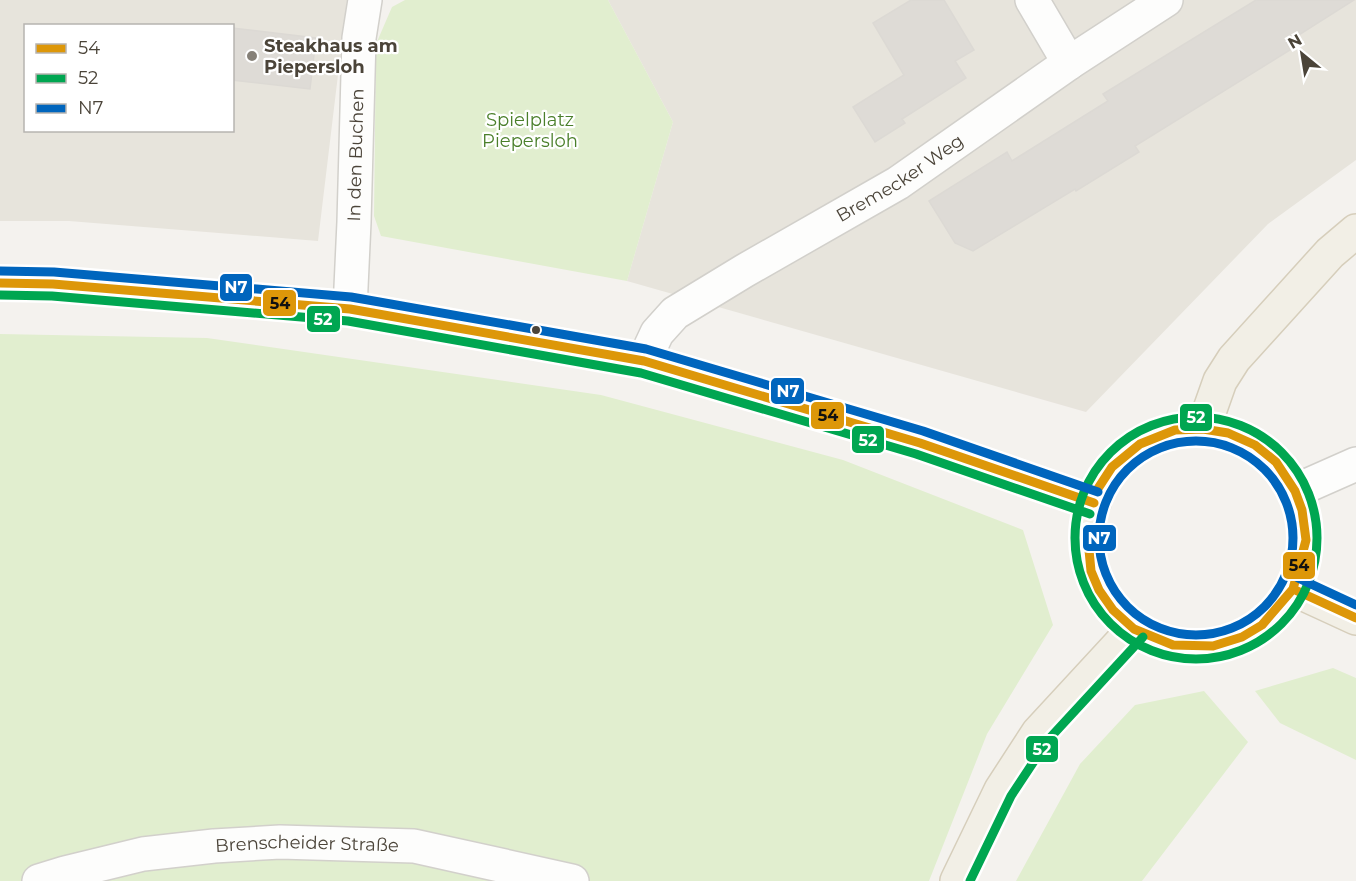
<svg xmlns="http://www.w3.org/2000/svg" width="1356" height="881" font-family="Montserrat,sans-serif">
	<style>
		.residential { fill: #e7e4dc; fill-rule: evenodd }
		.green { fill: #e1eecf }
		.building { fill: #dedbd6; stroke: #dcd9d4; stroke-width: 1.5 }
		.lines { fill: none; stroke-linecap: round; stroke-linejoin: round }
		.minor-casing { stroke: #d2d0cb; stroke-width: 36 }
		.major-casing { stroke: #d6cebb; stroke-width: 36 }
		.minor { stroke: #fdfdfc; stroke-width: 33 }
		.major { stroke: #f2efe6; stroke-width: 33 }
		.bus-1-casing { stroke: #fff; stroke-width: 14 }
		.bus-2-casing { stroke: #fff; stroke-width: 14 }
		.bus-3-casing { stroke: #fff; stroke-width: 14 }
		.bus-1 { stroke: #dd9709; stroke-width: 9 }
		.bus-2 { stroke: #00a651; stroke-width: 9 }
		.bus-3 { stroke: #0065bd; stroke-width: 9 }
		.poi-dot { fill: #868178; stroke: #fff; stroke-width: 2 }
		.bus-dot { fill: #4b4439; stroke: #fff; stroke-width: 2 }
		.labels { text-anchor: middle; stroke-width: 4.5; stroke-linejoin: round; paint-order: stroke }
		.poi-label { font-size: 18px; font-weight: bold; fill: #4b4439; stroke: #fff; text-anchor: start }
		.park-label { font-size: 18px; fill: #4a7f2a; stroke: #fff }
		.street-label { font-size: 18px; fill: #4b4439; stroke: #fff }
		.line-badge { stroke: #fff; stroke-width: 2 }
		.badge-label { font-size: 16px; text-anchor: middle; font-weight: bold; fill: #fff }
		.pale-badge-label { font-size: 16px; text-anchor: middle; font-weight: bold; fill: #111 }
	</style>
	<rect width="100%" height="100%" fill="#f4f2ee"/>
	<!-- residential -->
	<path class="residential" d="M0,0h347l-29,241 -249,-20h-69zM26,26h206v104h-206z
		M608,0h748v160l-88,64 -182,188 -459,-131 46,-159z"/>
	<!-- green -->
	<path class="green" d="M405,0h203l65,122 -46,159 -246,-45 -7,-20 2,-172 16,-37z
		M0,334l207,4 394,57 242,65 180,70 30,95 -66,109 -58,147h-929z
		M1333,668l23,10v82l-76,-37 -25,-32z
		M1204,691l44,51 -106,139h-126l64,-117 55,-59z"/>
	<!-- building -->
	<path class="building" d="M911,0h33l30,50 -19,11 11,17 -64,41 3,4 -30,19 -22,-35 51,-32 -31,-52z
		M1256,0h98l-68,43 4,7 -155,96 4,6 -63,39 -1,-2 -102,62 -18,-8 -26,-42 78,-49 5,9 96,-60 -5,-7z
		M232,28l84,10 -6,51 -78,-9z"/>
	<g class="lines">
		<!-- minor casing -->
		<g class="minor-casing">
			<g id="minor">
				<path d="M1032,0l37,63"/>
				<path id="s1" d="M350,309l4,-87 5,-184 6,-38"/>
				<path id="s2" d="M644,361l13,-28 18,-20 69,-42 154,-88 171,-120 97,-63"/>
				<path d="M1295,491l61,-27"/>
				<path id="s3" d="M39,881l26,-8 78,-19 71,-8 66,-4 134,4 158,35"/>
			</g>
		</g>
		<!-- major casing -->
		<g class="major-casing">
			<path id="major" d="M0,283l53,1 297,25 294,52 276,82 174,60
				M1203,429l17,-48 14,-22 96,-106 26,-22
				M1087 538a109 109 0 1 1 218 0a109 109 0 1 1-218 0Z
				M1293,589l63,29
				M957,881l44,-91 37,-57 96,-104"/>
		</g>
		<!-- minor -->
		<use href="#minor" class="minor"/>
		<!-- major -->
		<use href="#major" class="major"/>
		<!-- bus-1 casing -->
		<g class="bus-1-casing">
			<path id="bus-1" d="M0,283l53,1 297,25 294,52 276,82 174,60
				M1087,529l4,42 8,19 14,20 21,19 39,16 40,1 29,-9 20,-12 31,-36 13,-49 -4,-30 -7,-19 -19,-29 -21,-17 -27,-12 -25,-4 -28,1 -35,14 -28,23 -15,23
				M1293,589l63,29"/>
		</g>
		<!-- bus-2 casing -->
		<g class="bus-2-casing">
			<path id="bus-2" d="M0,295l52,1 296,25 293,52 275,81 174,60
				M1075 538a121 121 0 1 1 242 0a121 121 0 1 1-242 0Z
				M970,881l41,-85 37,-56 95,-103"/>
		</g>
		<!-- bus-3 casing -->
		<g class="bus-3-casing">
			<path id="bus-3" d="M0,271l54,1 297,25 295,52 277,82 175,61
				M1099 538a97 97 0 1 1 194 0a97 97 0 1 1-194 0Z
				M1298,578l58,27"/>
		</g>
		<!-- bus-1 -->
		<use href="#bus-1" class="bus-1"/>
		<!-- bus-2 -->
		<use href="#bus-2" class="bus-2"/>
		<!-- bus-3 -->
		<use href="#bus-3" class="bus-3"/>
	</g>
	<!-- markers -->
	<circle class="poi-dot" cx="252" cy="56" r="6"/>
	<circle class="bus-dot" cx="536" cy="330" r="5"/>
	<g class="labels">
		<!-- poi labels -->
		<g class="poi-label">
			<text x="264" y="52">Steakhaus am<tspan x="264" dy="21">Piepersloh</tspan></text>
		</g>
		<!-- park labels -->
		<g class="park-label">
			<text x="530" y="126">Spielplatz<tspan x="530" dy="21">Piepersloh</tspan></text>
		</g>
		<!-- street labels -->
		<g class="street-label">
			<text dy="6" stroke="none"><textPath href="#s1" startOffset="154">In den Buchen</textPath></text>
			<text dy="6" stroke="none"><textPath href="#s2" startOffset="320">Bremecker Weg</textPath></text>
			<text dy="6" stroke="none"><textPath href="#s3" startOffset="272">Brenscheider Straße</textPath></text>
		</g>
	</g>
	<g class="line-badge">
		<rect x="219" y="273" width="34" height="29" rx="6" fill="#0065bd"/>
		<rect x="262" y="289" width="35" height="28" rx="6" fill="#dd9709"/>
		<rect x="306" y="305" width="35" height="28" rx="6" fill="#00a651"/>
		<rect x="770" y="377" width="35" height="28" rx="6" fill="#0065bd"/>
		<rect x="810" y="401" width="35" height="29" rx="6" fill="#dd9709"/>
		<rect x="1179" y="403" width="34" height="29" rx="6" fill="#00a651"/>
		<rect x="851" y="425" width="34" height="29" rx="6" fill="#00a651"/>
		<rect x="1082" y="524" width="35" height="28" rx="6" fill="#0065bd"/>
		<rect x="1282" y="551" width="34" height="29" rx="6" fill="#dd9709"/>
		<rect x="1025" y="735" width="34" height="28" rx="6" fill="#00a651"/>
	</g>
	<g class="badge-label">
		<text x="236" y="293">N7</text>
		<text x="323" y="325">52</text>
		<text x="788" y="397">N7</text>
		<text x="1196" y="423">52</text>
		<text x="868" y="446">52</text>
		<text x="1099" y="544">N7</text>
		<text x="1042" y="755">52</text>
	</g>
	<g class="pale-badge-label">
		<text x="280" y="309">54</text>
		<text x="828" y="421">54</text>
		<text x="1299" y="571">54</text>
	</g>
	<!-- legend -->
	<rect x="24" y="24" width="210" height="108" fill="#ffffff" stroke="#b7b4b0" stroke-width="1.5"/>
	<rect x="36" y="44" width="30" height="9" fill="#dd9709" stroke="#b7b4b0" stroke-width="1.5"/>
	<text x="78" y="54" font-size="18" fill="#4b4439">54</text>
	<rect x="36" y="74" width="30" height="9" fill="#00a651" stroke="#b7b4b0" stroke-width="1.5"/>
	<text x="78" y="84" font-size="18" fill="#4b4439">52</text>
	<rect x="36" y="104" width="30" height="9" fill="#0065bd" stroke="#b7b4b0" stroke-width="1.5"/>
	<text x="78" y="114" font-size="18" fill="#4b4439">N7</text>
	<!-- north arrow -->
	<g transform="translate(1302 54) rotate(330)" stroke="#ffffff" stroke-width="4.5" paint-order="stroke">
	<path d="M0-4.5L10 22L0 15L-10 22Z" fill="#4b4439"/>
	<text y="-9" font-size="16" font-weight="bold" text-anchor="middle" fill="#4b4439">N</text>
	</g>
</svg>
